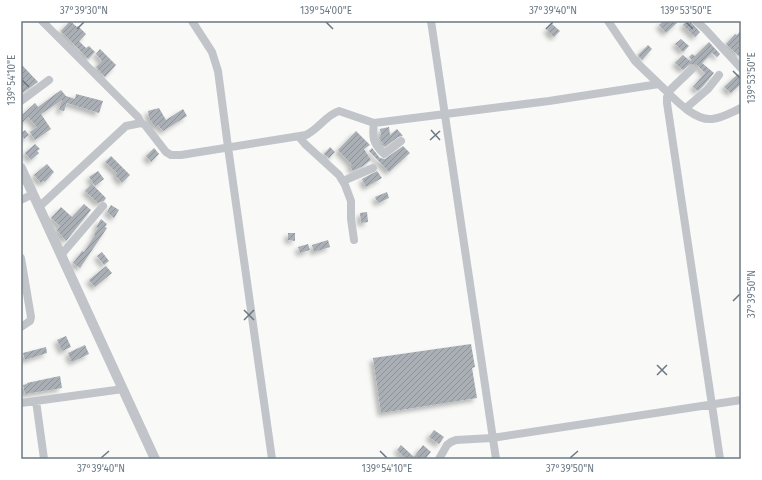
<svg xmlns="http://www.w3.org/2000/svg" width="762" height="480" font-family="'Fira Sans',sans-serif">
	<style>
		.building { fill: url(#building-hatch); filter: url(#shadow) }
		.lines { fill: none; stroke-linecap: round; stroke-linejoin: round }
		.minor { stroke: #c1c4c8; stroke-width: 8 }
		.tertiary { stroke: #c1c4c8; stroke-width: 10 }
		.ticks { fill: none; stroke: #6b7884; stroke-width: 1.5 }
		.neatline { fill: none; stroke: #6b7884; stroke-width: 1.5 }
		.ticks-label { font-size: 10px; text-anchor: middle; fill: #6b7884 }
	</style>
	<defs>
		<pattern id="building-hatch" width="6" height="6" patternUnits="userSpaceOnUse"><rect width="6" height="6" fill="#a9afb5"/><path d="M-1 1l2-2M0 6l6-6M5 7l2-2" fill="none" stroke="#8e9399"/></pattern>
		<filter id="shadow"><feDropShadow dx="-3.5" dy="3.5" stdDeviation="2" flood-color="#0004"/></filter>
	</defs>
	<rect width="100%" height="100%" fill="#f9f9f7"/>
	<!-- building -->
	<path class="building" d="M70,21l7,6 1,-1 8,8 -7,7 7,7 3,-2 6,6 -7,7 -27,-28z
		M664,21h15l-13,12 -7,-8z
		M687,21h3l10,11 -5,5 -12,-12z
		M552,24l8,7 -6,6 -7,-7z
		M741,30v14l-2,3 2,2v9l-15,-14 9,-10 2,1z
		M681,39l8,7 -6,6 -8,-8z
		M709,42l11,12 -3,3 -5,-4 -10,10 12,10 -10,12 -6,6 -5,-4 12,-14 -9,-9h-6l-7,6 -8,-7 8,-8 7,6 2,-1 -3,-3 3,-3 3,2z
		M648,45l4,4 -10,11 -4,-5z
		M100,49l16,16 -11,12 -9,-10 6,-6 -6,-7z
		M21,64l17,18 -17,12z
		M738,74l3,4v6l-10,9 -7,-6z
		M61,90l5,6 9,3 1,-5 27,7 -4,12 -32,-10 -3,8 -5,-1 3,-10 -21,14 10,15 -16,11 -5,-8 7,-5 -9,-10 -7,7v-8l14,-13 3,4z
		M159,108l7,12 17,-11 4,7 -24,15 -5,-6 -3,2 -6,-9 -1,-7z
		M389,127l1,8 7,-6 6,7 -5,1 -13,10 -6,-9 2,-3 -1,-6z
		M25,130l4,5 -5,4 -3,-6z
		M356,131l14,14 -6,4 7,11 -8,6 -10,5 -3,-5 2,-1 -14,-15z
		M35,144l5,5 -3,2 2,2 -8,7 -6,-7z
		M403,146l7,7 -21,19 -20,-21 3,-3 8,10 5,1z
		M330,147l5,5 -6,6 -5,-4z
		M154,148l5,6 -8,8 -5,-6z
		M111,156l19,19 -8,8 -7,-8 2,-2 -12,-11z
		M47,164l7,8 -9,10 -2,-1 -2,2 -7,-8z
		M98,171l6,8 -9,7 -6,-9z
		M377,171l5,7 -16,9 -4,-8z
		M92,184l14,14 -2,3 -6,2 -13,-12z
		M387,192l2,6 -11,5 -3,-6z
		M84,204l7,6 -25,31 -9,-11 3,-4 -9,-8 10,-11 11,10z
		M111,205l8,5 -5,8 -7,-6z
		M367,212l1,10 -7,1 -1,-10z
		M101,219l6,5 -2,3 2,1 -27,40 -7,-5 9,-12 2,1 11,-17 -1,-1 4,-6 -2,-1z
		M288,233h7v8l-7,-1z
		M328,240l2,7 -16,5 -2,-7z
		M308,244l2,6 -10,3 -2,-6z
		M102,252l7,9 -5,4 -7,-9z
		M106,266l6,7 -17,14 -6,-7z
		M66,336l5,11 -9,4 -5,-11z
		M471,344l4,23 -3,1 5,30 -96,15 -8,-55z
		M85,345l4,9 -17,8 -4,-9z
		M46,347l1,6 -22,7 -2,-7z
		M60,376l2,12 -37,6 -2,-9 4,-1v-1z
		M434,430l10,7 -5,7 -10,-7z
		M401,445l13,12 9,-12 8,7 -6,7h-19l-9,-9z"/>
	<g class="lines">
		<!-- minor -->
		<path class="minor" d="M42,21l96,96 3,6 4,2 21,27 5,3h10l125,-20c13,-6 20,-20 33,-24l35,12 175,-22 110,-17c13,12 34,37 53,35 10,-1 20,-7 29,-11
			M192,21l20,31 6,19 10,76 44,312
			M431,21l65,438
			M608,21l27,40 24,23
			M696,21l9,8 36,39
			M668,92l24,-23
			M670,94l-3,3v6l53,356
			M21,101l28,-21
			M686,108l22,-19 11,-14
			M374,123c-2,15 -1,20 10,31l17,-13
			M299,137l6,7 34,31 6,10 6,16v18l3,21
			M343,181l30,-13
			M21,200l12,-6
			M39,207l87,-81 15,-3
			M61,255l42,-49
			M21,258l10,59 -1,4 -9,6
			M36,401l8,58
			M21,403l102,-14
			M439,459l8,-14 4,-3 5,-2 36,-2 249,-38"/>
		<!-- tertiary -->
		<path class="tertiary" d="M21,168l134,291"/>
	</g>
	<!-- ticks -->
	<path class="ticks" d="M326,22l7,7M686,22l7,7M77,29l7,-7M546,29l7,-7M733,71l7,7M22,80l7,7M431,130l9,10M430,140l10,-9M733,301l7,-7M244,310l10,10M244,320l10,-10M657,365l10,10M657,375l10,-10M380,451l7,7M101,458l8,-7M570,458l8,-7"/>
	<!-- border -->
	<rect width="762" height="480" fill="none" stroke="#ffffff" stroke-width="44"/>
	<rect x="22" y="22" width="718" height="436" class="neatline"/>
	<g class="ticks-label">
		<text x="84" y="14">37°39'30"N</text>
		<text x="326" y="14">139°54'00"E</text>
		<text x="553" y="14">37°39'40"N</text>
		<text x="686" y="14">139°53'50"E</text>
		<text transform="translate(751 78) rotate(-90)" y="4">139°53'50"E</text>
		<text transform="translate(11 80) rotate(-90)" y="4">139°54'10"E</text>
		<text transform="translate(751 294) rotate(-90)" y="4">37°39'50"N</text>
		<text x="101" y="472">37°39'40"N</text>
		<text x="387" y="472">139°54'10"E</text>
		<text x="570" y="472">37°39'50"N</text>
	</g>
</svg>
